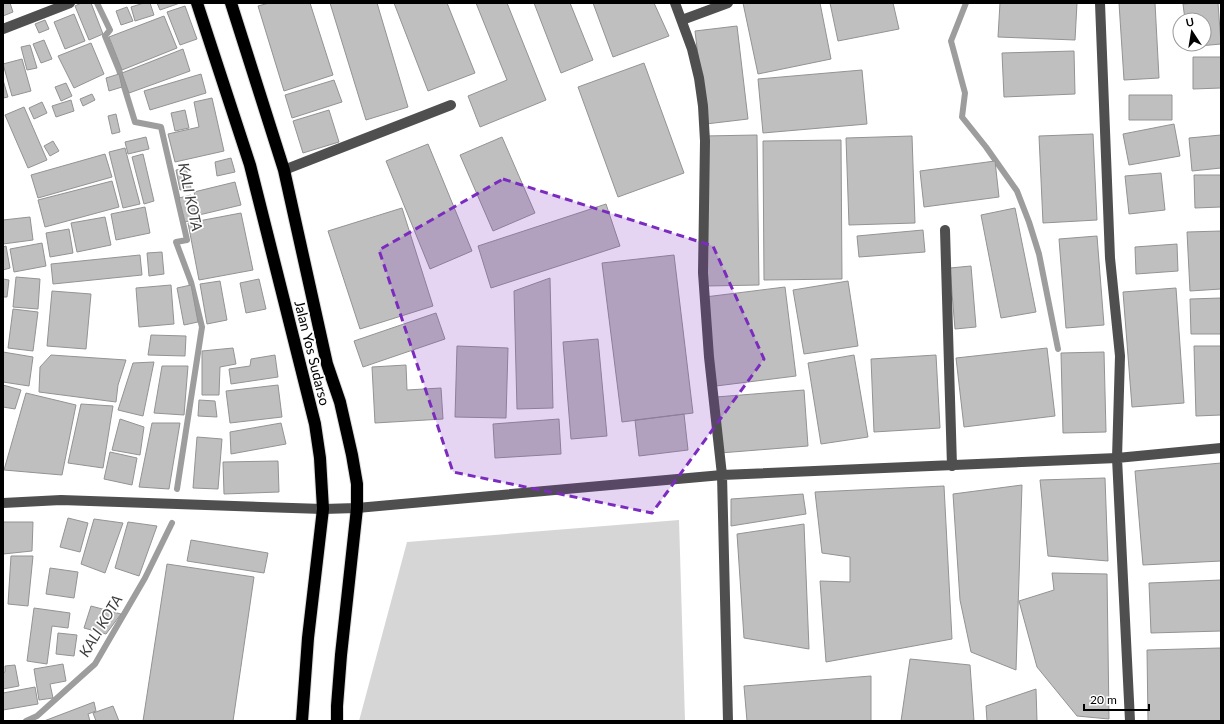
<svg xmlns="http://www.w3.org/2000/svg" width="1224" height="724" font-family="Lato,sans-serif">
	<style>
		.green { fill: #d6d6d6 }
		.lines { fill: none; stroke-linecap: round; stroke-linejoin: round }
		.stream { stroke: #9d9d9d; stroke-width: 6 }
		.building { fill: #bfbfbf; stroke: #939393 }
		.highway-casing { stroke: #dbdbdb; stroke-width: 14 }
		.minor { stroke: #4f4f4f; stroke-width: 10 }
		.highway { stroke: #000; stroke-width: 12 }
		.marked { fill: #7b2cbf; fill-opacity: 0.2; stroke: #7b2cbf; stroke-width: 3; stroke-dasharray: 8 5; stroke-linejoin: round }
		.labels { text-anchor: middle; stroke-width: 3.5; stroke-linejoin: round; paint-order: stroke }
		.street-label { font-size: 14px; fill: #000; stroke: #fff }
		.water-label { font-size: 15px; font-style: italic; fill: #3e3e3e; stroke: #fff }
	</style>
	<rect width="100%" height="100%" fill="#fff"/>
	<!-- green -->
	<path class="green" d="M679,520l6,201h-326l48,-179z"/>
	<g class="lines">
		<!-- stream -->
		<path class="stream" d="M97,3l13,27 -5,6 14,34 16,52 26,5 26,113 -11,2 15,40 11,45 -25,162
			M966,3l-15,38 14,52 -3,24 24,30 31,44 12,31 10,32 19,95
			M26,721l11,-5 58,-52 50,-86 27,-55"/>
	</g>
	<!-- building -->
	<path class="building" d="M3,3h7l3,9 -10,4z
		M81,3h10l12,31 -14,6 -14,-34z
		M144,3h6l4,12 -19,6 -4,-14z
		M157,3h23l-20,7z
		M269,3h41l23,72 -49,16 -26,-85z
		M330,3h47l31,104 -42,13z
		M394,3h53l28,70 -47,18z
		M476,3h31l39,97 -66,27 -12,-31 39,-16z
		M534,3h36l23,57 -32,13z
		M593,3h61l15,33 -56,21z
		M743,3h77l11,56 -73,15z
		M830,3h63l6,26 -61,12z
		M1000,3h77l-2,37 -77,-3z
		M1119,3h36l4,75 -35,2z
		M1195,3h23l3,41 -33,3 -1,-3h17v-24h-19l-2,-16z
		M185,6l12,33 -17,6 -13,-33z
		M127,7l6,14 -12,4 -5,-14z
		M74,14l11,27 -20,8 -11,-27z
		M164,16l13,32 -55,22 -13,-33z
		M45,20l4,9 -10,4 -4,-9z
		M737,26l11,93 -42,5 -11,-93z
		M44,40l8,19 -11,4 -8,-19z
		M91,43l13,31 -30,14 -16,-32z
		M30,45l7,23 -10,2 -6,-23z
		M183,49l7,22 -61,22 -7,-20z
		M1074,51l1,43 -71,3 -2,-44z
		M1193,57h28v31l-28,1z
		M22,59l9,32 -19,5 -9,-32z
		M644,63l40,110 -66,24 -40,-110z
		M862,70l5,54 -104,9 -5,-54z
		M119,74l3,13 -13,4 -3,-13z
		M201,74l5,19 -56,17 -6,-19z
		M3,80l5,17 -5,1z
		M334,80l8,22 -50,16 -7,-23z
		M66,83l6,13 -11,5 -6,-14z
		M92,94l3,6 -12,6 -3,-7z
		M1129,95h43v25h-43z
		M212,98l12,53 -49,11 -7,-28 31,-7 -5,-25z
		M71,100l3,11 -18,6 -4,-11z
		M42,102l5,11 -13,6 -5,-11z
		M24,107l23,53 -19,8 -23,-53z
		M185,110l4,18 -14,3 -4,-18z
		M329,110l10,32 -36,11 -10,-32z
		M116,114l4,18 -8,2 -4,-18z
		M1174,124l6,32 -51,9 -6,-31z
		M1093,134l4,86 -54,3 -4,-87z
		M757,135l2,150 -53,1 -2,-150z
		M1221,135v33l-29,3 -3,-33z
		M912,136l3,87 -66,2 -3,-87z
		M146,137l3,12 -21,5 -3,-12z
		M502,137l33,76 -42,18 -33,-76z
		M841,140l1,139 -78,1 -1,-139z
		M53,141l6,10 -9,5 -6,-10z
		M428,144l44,107 -42,18 -44,-108z
		M125,148l15,56 -17,4 -14,-56z
		M105,154l7,23 -74,21 -7,-23z
		M143,154l11,47 -10,3 -12,-47z
		M231,158l4,14 -18,4 -2,-14z
		M995,161l4,36 -75,10 -4,-36z
		M186,168l5,20 -11,2 -4,-20z
		M1161,173l4,37 -36,4 -4,-38z
		M1194,175h27v32l-26,1z
		M112,181l7,26 -74,20 -7,-27z
		M235,182l6,23 -42,10 -5,-23z
		M191,195l6,24 -12,3 -6,-24z
		M606,204l14,42 -129,42 -13,-42z
		M145,207l5,26 -34,7 -5,-26z
		M402,208l31,98 -73,23 -32,-98z
		M1015,208l21,104 -35,6 -20,-103z
		M241,213l12,57 -54,10 -11,-57z
		M30,217l3,23 -30,4v-24z
		M105,217l6,28 -34,7 -6,-29z
		M69,229l4,24 -23,4 -4,-24z
		M923,230l2,22 -66,5 -2,-21z
		M1221,231v58l-31,2 -3,-59z
		M1097,236l7,89 -38,3 -7,-89z
		M42,243l4,23 -32,6 -4,-23z
		M1177,244l1,27 -42,3 -1,-27z
		M6,246l4,22 -7,2v-23z
		M162,252l2,22 -15,2 -2,-23z
		M140,255l2,20 -89,9 -2,-20z
		M674,255l19,158 -71,9 -20,-159z
		M971,266l5,61 -21,2 -5,-61z
		M16,277l24,2 -2,30 -25,-2z
		M550,278l3,130 -36,1 -3,-118z
		M3,279l6,1 -2,17h-4z
		M259,279l7,30 -20,4 -6,-30z
		M220,281l7,39 -20,4 -7,-40z
		M848,281l10,65 -54,8 -11,-64z
		M171,285l3,39 -35,3 -3,-39z
		M191,285l7,37 -14,3 -7,-37z
		M785,287l11,89 -80,10 -11,-89z
		M1176,288l8,115 -52,4 -9,-115z
		M52,291l39,3 -5,55 -39,-3z
		M1221,298v36h-30l-1,-35z
		M13,309l25,3 -5,39 -25,-3z
		M436,313l9,26 -82,28 -9,-26z
		M151,335l35,1 -1,20 -37,-1z
		M598,339l9,97 -36,3 -8,-97z
		M457,346l51,2 -2,70 -51,-1z
		M1194,346h27v69l-25,1z
		M233,348l3,16 -16,3 -1,28h-17v-44z
		M1047,348l8,68 -91,11 -8,-69z
		M3,352l30,5 -4,29 -26,-4z
		M1104,352l2,80 -43,1 -2,-80z
		M51,355l75,5 -8,25 -2,17 -77,-10 1,-25z
		M275,355l3,22 -47,7 -2,-15 21,-3 1,-7z
		M854,355l14,82 -47,7 -13,-81z
		M936,355l4,73 -66,4 -3,-73z
		M154,362l-11,54 -25,-6 15,-47z
		M406,365l1,25 34,-2 2,31 -68,4 -3,-56z
		M162,366h26l-4,49 -30,-2z
		M3,385l18,5 -6,19 -12,-2z
		M278,385l4,32 -52,6 -4,-32z
		M804,390l4,56 -88,7 -4,-56z
		M26,393l50,12 -14,70 -58,-5z
		M199,400l16,1 2,16 -19,-1z
		M81,404l32,2 -10,62 -35,-5z
		M684,414l4,36 -49,6 -4,-36z
		M120,419l24,8 -4,28 -28,-5z
		M559,419l2,35 -66,4 -2,-34z
		M152,423h28l-11,66 -30,-2z
		M281,423l5,21 -55,10 -1,-22z
		M197,437l25,2 -4,50 -25,-1z
		M110,452l27,6 -5,27 -28,-6z
		M278,461l1,31 -55,2 -1,-32z
		M1221,463v98l-78,4 -8,-94z
		M1105,478l3,83 -60,-5 -8,-76z
		M1022,485l-6,185 -45,-18 -11,-52 -7,-106z
		M944,486l8,153 -126,23 -6,-81 30,1v-25l-28,-4 -7,-61z
		M803,494l3,20 -75,12v-27z
		M68,518l20,5 -8,29 -20,-5z
		M94,519l29,4 -18,50 -24,-9z
		M3,522h30l-1,29 -29,3z
		M128,522l29,4 -18,50 -24,-8z
		M804,524l5,125 -65,-11 -7,-104z
		M191,540l77,13 -4,20 -77,-12z
		M11,556h22l-5,50 -20,-2z
		M167,564l87,13 -21,144h-90z
		M50,568l28,4 -4,26 -28,-4z
		M1052,573l55,1 2,145 -32,-3 -40,-49 -18,-66 35,-11z
		M1221,580v51l-70,2 -2,-50z
		M91,606l30,8 -15,20 -22,-6z
		M34,608l36,5 -2,15 -16,-2 -5,38 -20,-3z
		M58,633l19,2 -3,21 -18,-2z
		M1221,648v73h-73l-1,-71z
		M910,659l60,6 4,56h-73z
		M63,664l3,17 -16,3 3,14 -14,2 -5,-31z
		M15,665l4,21 -16,3v-16l2,-1v-6z
		M871,676v45h-124l-3,-35z
		M35,687l3,17 -35,6v-17z
		M1036,689l1,32h-50l-1,-15z
		M94,702l2,9 -8,3 2,7h-46z
		M113,706l6,15h-23l-3,-8z"/>
	<g class="lines">
		<!-- highway casing -->
		<g class="highway-casing">
			<path id="highway" d="M197,3l53,162 65,259 5,34 3,51 -15,129 -6,83
				M231,3l53,167 43,194 13,38 12,53 5,29v24l-16,147 -4,51v15"/>
		</g>
		<!-- minor -->
		<path class="minor" d="M675,3l17,46 7,29 4,28 2,35 -2,132 6,84 13,118 6,246
			M1100,3l10,255 10,98 -3,102 13,263
			M682,20l46,-17
			M3,29l67,-26
			M284,170l167,-65
			M945,230l7,236
			M3,503l58,-3 262,9 34,-1 365,-33 395,-17 104,-10"/>
		<!-- highway -->
		<use href="#highway" class="highway"/>
	</g>
	<!-- marked area -->
	<path class="marked" d="M503,179l210,67 51,113 -112,154 -199,-41 -74,-222z"/>
	<g class="labels">
		<!-- street labels -->
		<g class="street-label">
			<text transform="translate(312 353) rotate(76)" y="5">Jalan Yos Sudarso</text>
		</g>
		<!-- water labels -->
		<g class="water-label">
			<text transform="translate(190 197) rotate(78)" y="5">KALI KOTA</text>
			<text transform="translate(101 626) rotate(-59)" y="5">KALI KOTA</text>
		</g>
	</g>
	<!-- border -->
	<rect width="1224" height="724" fill="none" stroke="#000000" stroke-width="8"/>
	<!-- north arrow -->
	<g transform="translate(1192 32) rotate(348)"><circle r="19" fill="#ffffff" stroke="#999999"/>
	<path d="M0-3L7 15L0 10L-7 15Z" fill="#000000"/>
	<text y="-6" font-size="11" font-weight="bold" text-anchor="middle" fill="#000000">U</text>
	</g>
	<!-- scale -->
	<path d="M1084 704v6h65v-6" fill="none" stroke="#000000" stroke-width="2"/>
	<text x="1090" y="704" font-size="12" fill="#000000" stroke="#ffffff" stroke-width="3" paint-order="stroke">20 m</text>
</svg>
